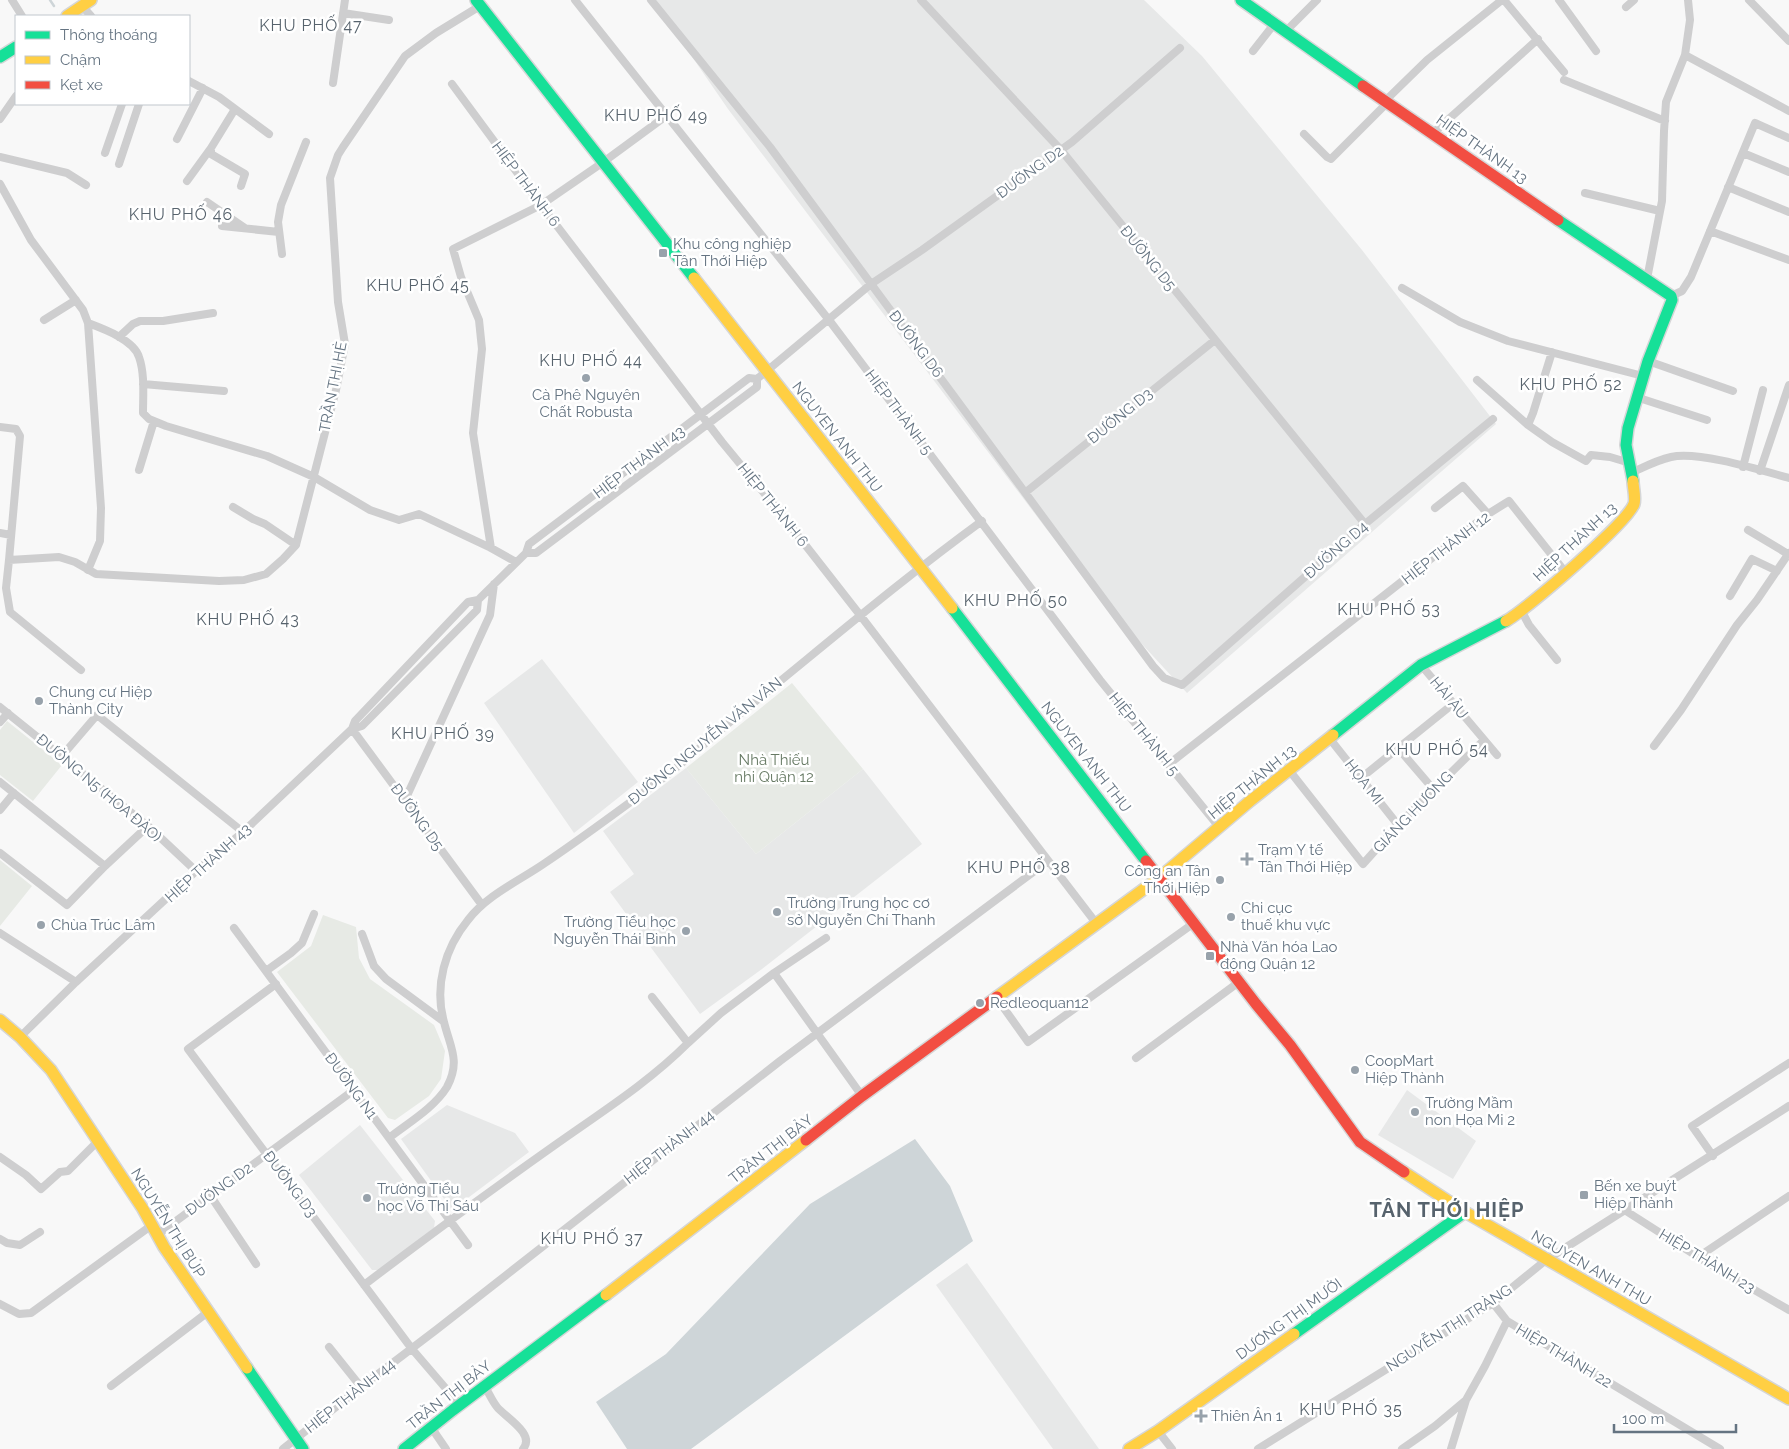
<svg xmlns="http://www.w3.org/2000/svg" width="1789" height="1449" font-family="Raleway,sans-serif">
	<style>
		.built { fill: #e7e8e8 }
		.green { fill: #e7eae5 }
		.water { fill: #ced5d8 }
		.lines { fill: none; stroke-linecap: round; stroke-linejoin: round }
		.stream { stroke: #ced5d8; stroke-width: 2.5 }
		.fast-casing { stroke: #d5d6d7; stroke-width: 14 }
		.slow-casing { stroke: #d5d6d7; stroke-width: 14 }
		.jam-casing { stroke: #d5d6d7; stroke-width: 14 }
		.street { stroke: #cececf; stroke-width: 8 }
		.fast { stroke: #16e098; stroke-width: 11 }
		.slow { stroke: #ffcf43; stroke-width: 11 }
		.jam { stroke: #f24e42; stroke-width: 11 }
		.poi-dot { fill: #98a2ab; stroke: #fff; stroke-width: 2 }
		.labels { text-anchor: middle; stroke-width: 5; stroke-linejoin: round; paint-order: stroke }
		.street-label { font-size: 15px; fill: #657482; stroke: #fff }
		.poi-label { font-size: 15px; fill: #657482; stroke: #fff; text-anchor: start }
		.park-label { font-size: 15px; fill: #677a64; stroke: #fff }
		.neighbourhood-label { font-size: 16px; letter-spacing: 1px; fill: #57636d; stroke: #fff }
		.district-label { font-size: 20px; font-weight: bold; letter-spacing: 1px; fill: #57636d; stroke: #fff }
	</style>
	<rect width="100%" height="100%" fill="#f8f8f8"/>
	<!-- built -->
	<path class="built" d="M653,0h491l58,56 160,194 134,174 -309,269 -92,-100 -367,-484z
		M542,659l96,123 -64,51 -90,-130z
		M686,768l70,86 107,-85 59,75 -160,125 -62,45 -90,-122 24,-18 -31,-43z
		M1407,1090l69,51 -23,38 -75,-44z
		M447,1105l68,28 14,19 -77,58 -51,-71z
		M360,1125l75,96 -1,7 -55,42h-7l-73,-95z
		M967,1263l132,186h-46l-117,-164z"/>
	<!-- green -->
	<path class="green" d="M792,683l71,86 -107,85 -70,-86z
		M7,721l55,44 -29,36 -33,-26v-45z
		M0,860l32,26 -32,40z
		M323,915l33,12 3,31 11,21 64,46 11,26 -4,28 -12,17 -34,24 -7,-2 -111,-146 34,-26z"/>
	<!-- water -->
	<path class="water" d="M915,1139l35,47 23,55 -282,208h-64l-31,-47 70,-48 144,-150z"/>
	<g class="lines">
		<!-- stream -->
		<path class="stream" d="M50,0l4,6"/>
		<!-- fast casing -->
		<g class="fast-casing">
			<path id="fast" d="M476,0l218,278
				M1241,0l122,86
				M0,57l16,-10
				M1558,220l113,76 1,4 -24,61 -20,67 -2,17 7,36
				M952,608l194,253
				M1333,735l88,-70 85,-44
				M1294,1334l171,-122
				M247,1368l56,81
				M404,1449l49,-39 153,-115"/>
		</g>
		<!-- slow casing -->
		<g class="slow-casing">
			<path id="slow" d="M67,16l24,-16
				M694,278l258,330
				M1506,621c20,-11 121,-98 128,-117 2,-6 -1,-16 -1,-23
				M997,997l162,-119 91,-77 83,-66
				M0,1020l20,17 31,33 92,139 21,38 83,121
				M1404,1172l61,40 324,187
				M606,1295l200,-155
				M1129,1449l29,-18 136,-97"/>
		</g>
		<!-- jam casing -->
		<g class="jam-casing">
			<path id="jam" d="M1363,86l195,134
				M1146,861l110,143 34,41 70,97 44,30
				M806,1140l56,-44 135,-99"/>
		</g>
		<!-- street -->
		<path class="street" d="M12,0l10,16
			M575,0l254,320 271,360 119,147
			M651,0l119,147 383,519 11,12 18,7 183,-161 128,-105
			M921,0l140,150 304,374
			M1504,0l60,72
			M1559,0l37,51
			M1749,0l40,41
			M82,6l9,10
			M1626,7l8,-7
			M343,13l46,7
			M1286,31l31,-31
			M1253,51l22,-28
			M1685,55l104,56
			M1564,80l101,41
			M189,81l30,16 50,37
			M333,83l12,-83
			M452,84l89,121 181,237 56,68 82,105 236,308
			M1385,101l42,-41 75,-60
			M235,109l-24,39v6l34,20 -4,12
			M0,119l16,-23
			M1304,134l23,23 4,2 57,-57
			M1432,134l106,-95
			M177,139l26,-51
			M105,153l17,-49
			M1743,153l46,19
			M0,157l67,16 19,12
			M119,164l20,-60
			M187,181l24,-33
			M0,184l31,56 52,70 5,13 13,185 -1,33 -12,29
			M1728,187l61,25
			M1585,193l75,18
			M207,202l38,26
			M222,226l57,6
			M1710,231l79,29
			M282,254l-4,-32 3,-17 25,-63
			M1647,279l15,-78 2,-70 2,-29 19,-47 5,-35 -2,-20
			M1402,288l58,34 48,19 135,35
			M1671,296l11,-5 9,-14 64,-154 34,15
			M44,320l32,-20
			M88,323c16,6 46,17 51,34 6,17 4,38 4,56l6,6 17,7 101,30 47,21 56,33 29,10 20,-6 72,34 25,14
			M119,337l14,-13 7,-3h23l50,-8
			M1648,361l85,30
			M1477,380l51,45 24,17 34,19 5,-6 19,2 20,6
			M143,384l81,7
			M1636,397l71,23
			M1528,425l5,-12 19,-61
			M0,427l16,2 4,7 -11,124
			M1743,467l20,-77
			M139,470l15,-49
			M1760,471l29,-86
			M1631,473c13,-6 26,-13 40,-16 28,-6 89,13 118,21
			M1026,492l189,-152
			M233,507l20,12 12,5 31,21
			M1435,508l28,-22 25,28
			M1748,530l40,24
			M0,533l11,2
			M491,548l-18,-115 9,-84 -3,-29 -18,-43 -8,-28 88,-44 61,-42 64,-47
			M526,553h10l221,-166v-8l114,-95 51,-34 150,-108 108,-94
			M1730,596l22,-37 25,12
			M1521,610l8,15 28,35
			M1421,665l76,90
			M81,670l-71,-58 -4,-24 3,-28 50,-3 16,5 21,12 123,7 25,-1 22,-6 17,-15 13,-14 40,-155 9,-46 -7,-42 -8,-124 8,-23 5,-8 62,-91 31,-23 44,-27
			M0,707l148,119 48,45
			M0,722l8,-9
			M352,729l3,-8 113,-119 10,-2 48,-47 3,-9 220,-166 8,1
			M352,729l130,176
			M1330,739l68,86
			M1654,746l27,-36 56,-85 20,-25 32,-47
			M1398,748l36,42
			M61,757l36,-42 146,117
			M1169,764l319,-250 21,-13 57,72
			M1289,770l74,94 35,-39 86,-85
			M1361,778l92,-74
			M0,782l105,84
			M405,800l85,-185 4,-31
			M0,810l14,-17
			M0,853l67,52 38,-39 43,-40
			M234,928l234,317
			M0,933l76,49
			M362,934l12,32 12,13 57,42
			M826,938l-52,35 88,123
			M266,971l25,-18 11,-10 12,-29
			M276,984l-88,65 224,300 48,56
			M996,997l32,45 166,-119
			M20,1037l56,-55 120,-111 47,-39 109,-103 10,-3 115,-116 1,-10
			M688,1043l33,-30 53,-40
			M1136,1058l103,-76
			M389,1138c19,-15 45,-30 58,-51 14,-26 3,-40 -3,-65 -10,-36 1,-74 24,-102 19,-25 51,-39 77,-57 40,-27 79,-56 118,-85 25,-19 49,-41 73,-61 82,-66 161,-134 246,-196
			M1713,1156l-21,-30 97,-63
			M0,1157l26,18 15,14 19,-17 8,-1 30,-30
			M210,1195l46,69
			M1626,1211l72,46 91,53
			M157,1235l197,-145
			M0,1239l7,4 13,2 20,-13
			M1698,1257l91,-61
			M364,1285c63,-48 126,-94 191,-140 45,-32 93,-62 133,-102l-36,-46
			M1493,1303l14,18 213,128
			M0,1304l19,10 12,-1 121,-88
			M329,1347l32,40
			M111,1386l97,-74
			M485,1387c4,6 7,14 12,20 8,10 39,27 26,42
			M431,1427l15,22
			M1158,1431l14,18
			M283,1449l78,-62 75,-57 344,-269 268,-200
			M1258,1449l235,-146 53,-43 243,-154
			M1402,1449l33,-23 31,-26 19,-34 22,-45
			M1451,1449l15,-49"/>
		<!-- fast -->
		<use href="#fast" class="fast"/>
		<!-- slow -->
		<use href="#slow" class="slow"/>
		<!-- jam -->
		<use href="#jam" class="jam"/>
	</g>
	<!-- markers -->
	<g class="poi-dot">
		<rect x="658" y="248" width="10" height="10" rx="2.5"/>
		<circle cx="586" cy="378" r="5"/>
		<circle cx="39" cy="701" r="5"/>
		<path d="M1244.5 851.5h5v5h5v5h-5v5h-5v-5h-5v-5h5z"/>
		<circle cx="1220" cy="880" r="5"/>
		<circle cx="777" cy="912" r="5"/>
		<circle cx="1231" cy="917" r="5"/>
		<circle cx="41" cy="925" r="5"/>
		<circle cx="686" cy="931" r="5"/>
		<rect x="1205" y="951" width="10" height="10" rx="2.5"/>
		<circle cx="980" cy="1003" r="5"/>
		<circle cx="1355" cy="1070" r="5"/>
		<circle cx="1415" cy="1112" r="5"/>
		<rect x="1579" y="1190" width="10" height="10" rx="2.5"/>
		<circle cx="367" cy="1198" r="5"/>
		<path d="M1198.5 1408.5h5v5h5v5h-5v5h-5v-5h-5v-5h5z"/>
	</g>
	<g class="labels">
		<!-- street labels -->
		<g class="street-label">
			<text transform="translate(1482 149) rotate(35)" y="5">HIỆP THÀNH 13</text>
			<text transform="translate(1030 172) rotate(-36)" y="5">ĐƯỜNG D2</text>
			<text transform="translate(526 184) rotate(53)" y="5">HIỆP THÀNH 6</text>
			<text transform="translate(1148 258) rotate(51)" y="5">ĐƯỜNG D5</text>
			<text transform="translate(916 344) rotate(53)" y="5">ĐƯỜNG D6</text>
			<text transform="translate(333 387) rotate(-79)" y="5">TRẦN THỊ HÈ</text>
			<text transform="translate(899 412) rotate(53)" y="5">HIỆP THÀNH 5</text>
			<text transform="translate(1120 416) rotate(-39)" y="5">ĐƯỜNG D3</text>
			<text transform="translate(837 437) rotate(52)" y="5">NGUYEN ANH THU</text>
			<text transform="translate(639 462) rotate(-37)" y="5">HIỆP THÀNH 43</text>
			<text transform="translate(773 505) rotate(51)" y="5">HIỆP THÀNH 6</text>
			<text transform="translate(1575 542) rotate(-43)" y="5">HIỆP THÀNH 13</text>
			<text transform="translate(1446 548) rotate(-38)" y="5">HIỆP THÀNH 12</text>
			<text transform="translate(1336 550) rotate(-41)" y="5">ĐƯỜNG D4</text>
			<text transform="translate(1449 698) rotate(50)" y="5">HẢI ÂU</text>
			<text transform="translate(1144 734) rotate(51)" y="5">HIỆP THÀNH 5</text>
			<text transform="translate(705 741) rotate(-39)" y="5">ĐƯỜNG NGUYỄN VĂN VÂN</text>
			<text transform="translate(1086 757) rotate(52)" y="5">NGUYEN ANH THU</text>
			<text transform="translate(1252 782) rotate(-39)" y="5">HIỆP THÀNH 13</text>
			<text transform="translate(1364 782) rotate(52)" y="5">HỌA MI</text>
			<text transform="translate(99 788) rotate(40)" y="5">ĐƯỜNG N5 (HOA ĐÀO)</text>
			<text transform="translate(1413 812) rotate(-46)" y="5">GIÁNG HƯƠNG</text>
			<text transform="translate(417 817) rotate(54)" y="5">ĐƯỜNG D5</text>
			<text transform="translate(208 863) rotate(-42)" y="5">HIỆP THÀNH 43</text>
			<text transform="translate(351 1086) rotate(54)" y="5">ĐƯỜNG N1</text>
			<text transform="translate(669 1147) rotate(-38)" y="5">HIỆP THÀNH 44</text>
			<text transform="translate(771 1149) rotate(-38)" y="5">TRẦN THỊ BẢY</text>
			<text transform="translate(290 1184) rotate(53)" y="5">ĐƯỜNG D3</text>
			<text transform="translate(219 1189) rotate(-36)" y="5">ĐƯỜNG D2</text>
			<text transform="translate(168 1223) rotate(58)" y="5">NGUYỄN THỊ BÚP</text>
			<text transform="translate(1707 1261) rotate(31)" y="5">HIỆP THÀNH 23</text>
			<text transform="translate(1591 1268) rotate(30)" y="5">NGUYEN ANH THU</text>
			<text transform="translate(1289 1319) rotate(-36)" y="5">DƯƠNG THỊ MƯỜI</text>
			<text transform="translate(1449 1328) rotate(-33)" y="5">NGUYỄN THỊ TRÀNG</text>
			<text transform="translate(1564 1356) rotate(31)" y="5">HIỆP THÀNH 22</text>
			<text transform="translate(449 1395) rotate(-38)" y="5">TRẦN THỊ BẢY</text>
			<text transform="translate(350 1396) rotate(-38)" y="5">HIỆP THÀNH 44</text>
		</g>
		<!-- poi labels -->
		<g class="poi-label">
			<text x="673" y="249">Khu công nghiệp<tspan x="673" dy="17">Tân Thới Hiệp</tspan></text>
			<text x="586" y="400" text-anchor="middle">Cà Phê Nguyên<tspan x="586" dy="17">Chất Robusta</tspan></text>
			<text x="49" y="697">Chung cư Hiệp<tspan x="49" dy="17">Thành City</tspan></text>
			<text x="1258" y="855">Trạm Y tế<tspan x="1258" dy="17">Tân Thới Hiệp</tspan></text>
			<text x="1210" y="876" text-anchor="end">Công an Tân<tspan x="1210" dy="17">Thới Hiệp</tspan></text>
			<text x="787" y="908">Trường Trung học cơ<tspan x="787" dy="17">sở Nguyễn Chí Thanh</tspan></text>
			<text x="1241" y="913">Chi cục<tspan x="1241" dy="17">thuế khu vực</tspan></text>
			<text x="676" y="927" text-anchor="end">Trường Tiểu học<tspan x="676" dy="17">Nguyễn Thái Bình</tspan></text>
			<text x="51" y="930">Chùa Trúc Lâm</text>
			<text x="1220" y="952">Nhà Văn hóa Lao<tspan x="1220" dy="17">động Quận 12</tspan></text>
			<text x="990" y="1008">Redleoquan12</text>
			<text x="1365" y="1066">CoopMart<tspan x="1365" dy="17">Hiệp Thành</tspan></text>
			<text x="1425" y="1108">Trường Mầm<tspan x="1425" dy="17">non Họa Mi 2</tspan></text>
			<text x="1594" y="1191">Bến xe buýt<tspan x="1594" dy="17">Hiệp Thành</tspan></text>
			<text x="377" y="1194">Trường Tiểu<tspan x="377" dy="17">học Võ Thị Sáu</tspan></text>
			<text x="1211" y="1421">Thiên Ân 1</text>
		</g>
		<!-- park labels -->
		<g class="park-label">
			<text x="774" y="765">Nhà Thiếu<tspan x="774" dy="17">nhi Quận 12</tspan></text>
		</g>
		<!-- neighbourhood labels -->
		<g class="neighbourhood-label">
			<text x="311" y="31">KHU PHỐ 47</text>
			<text x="656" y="121">KHU PHỐ 49</text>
			<text x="181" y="220">KHU PHỐ 46</text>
			<text x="418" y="291">KHU PHỐ 45</text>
			<text x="591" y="366">KHU PHỐ 44</text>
			<text x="1571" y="390">KHU PHỐ 52</text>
			<text x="1016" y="606">KHU PHỐ 50</text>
			<text x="1389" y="615">KHU PHỐ 53</text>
			<text x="248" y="625">KHU PHỐ 43</text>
			<text x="443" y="739">KHU PHỐ 39</text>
			<text x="1437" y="755">KHU PHỐ 54</text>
			<text x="1019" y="873">KHU PHỐ 38</text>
			<text x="592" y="1244">KHU PHỐ 37</text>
			<text x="1351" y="1415">KHU PHỐ 35</text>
		</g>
		<!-- district labels -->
		<g class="district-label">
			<text x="1447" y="1217">TÂN THỚI HIỆP</text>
		</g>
	</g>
	<!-- legend -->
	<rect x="15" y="15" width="175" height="90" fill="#ffffff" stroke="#c1c7cd"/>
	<rect x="25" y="31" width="25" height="8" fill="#16e098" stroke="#c1c7cd"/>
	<text x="60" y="40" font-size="15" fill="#657482">Thông thoáng</text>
	<rect x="25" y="56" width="25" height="8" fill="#ffcf43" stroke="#c1c7cd"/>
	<text x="60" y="65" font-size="15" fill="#657482">Chậm</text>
	<rect x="25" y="81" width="25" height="8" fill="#f24e42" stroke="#c1c7cd"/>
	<text x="60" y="90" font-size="15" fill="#657482">Kẹt xe</text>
	<!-- scale -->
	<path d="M1614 1424v8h122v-8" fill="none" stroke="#657482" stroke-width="2.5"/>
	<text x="1622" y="1424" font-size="15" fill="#657482" stroke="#ffffff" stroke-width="4" paint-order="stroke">100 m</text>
</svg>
